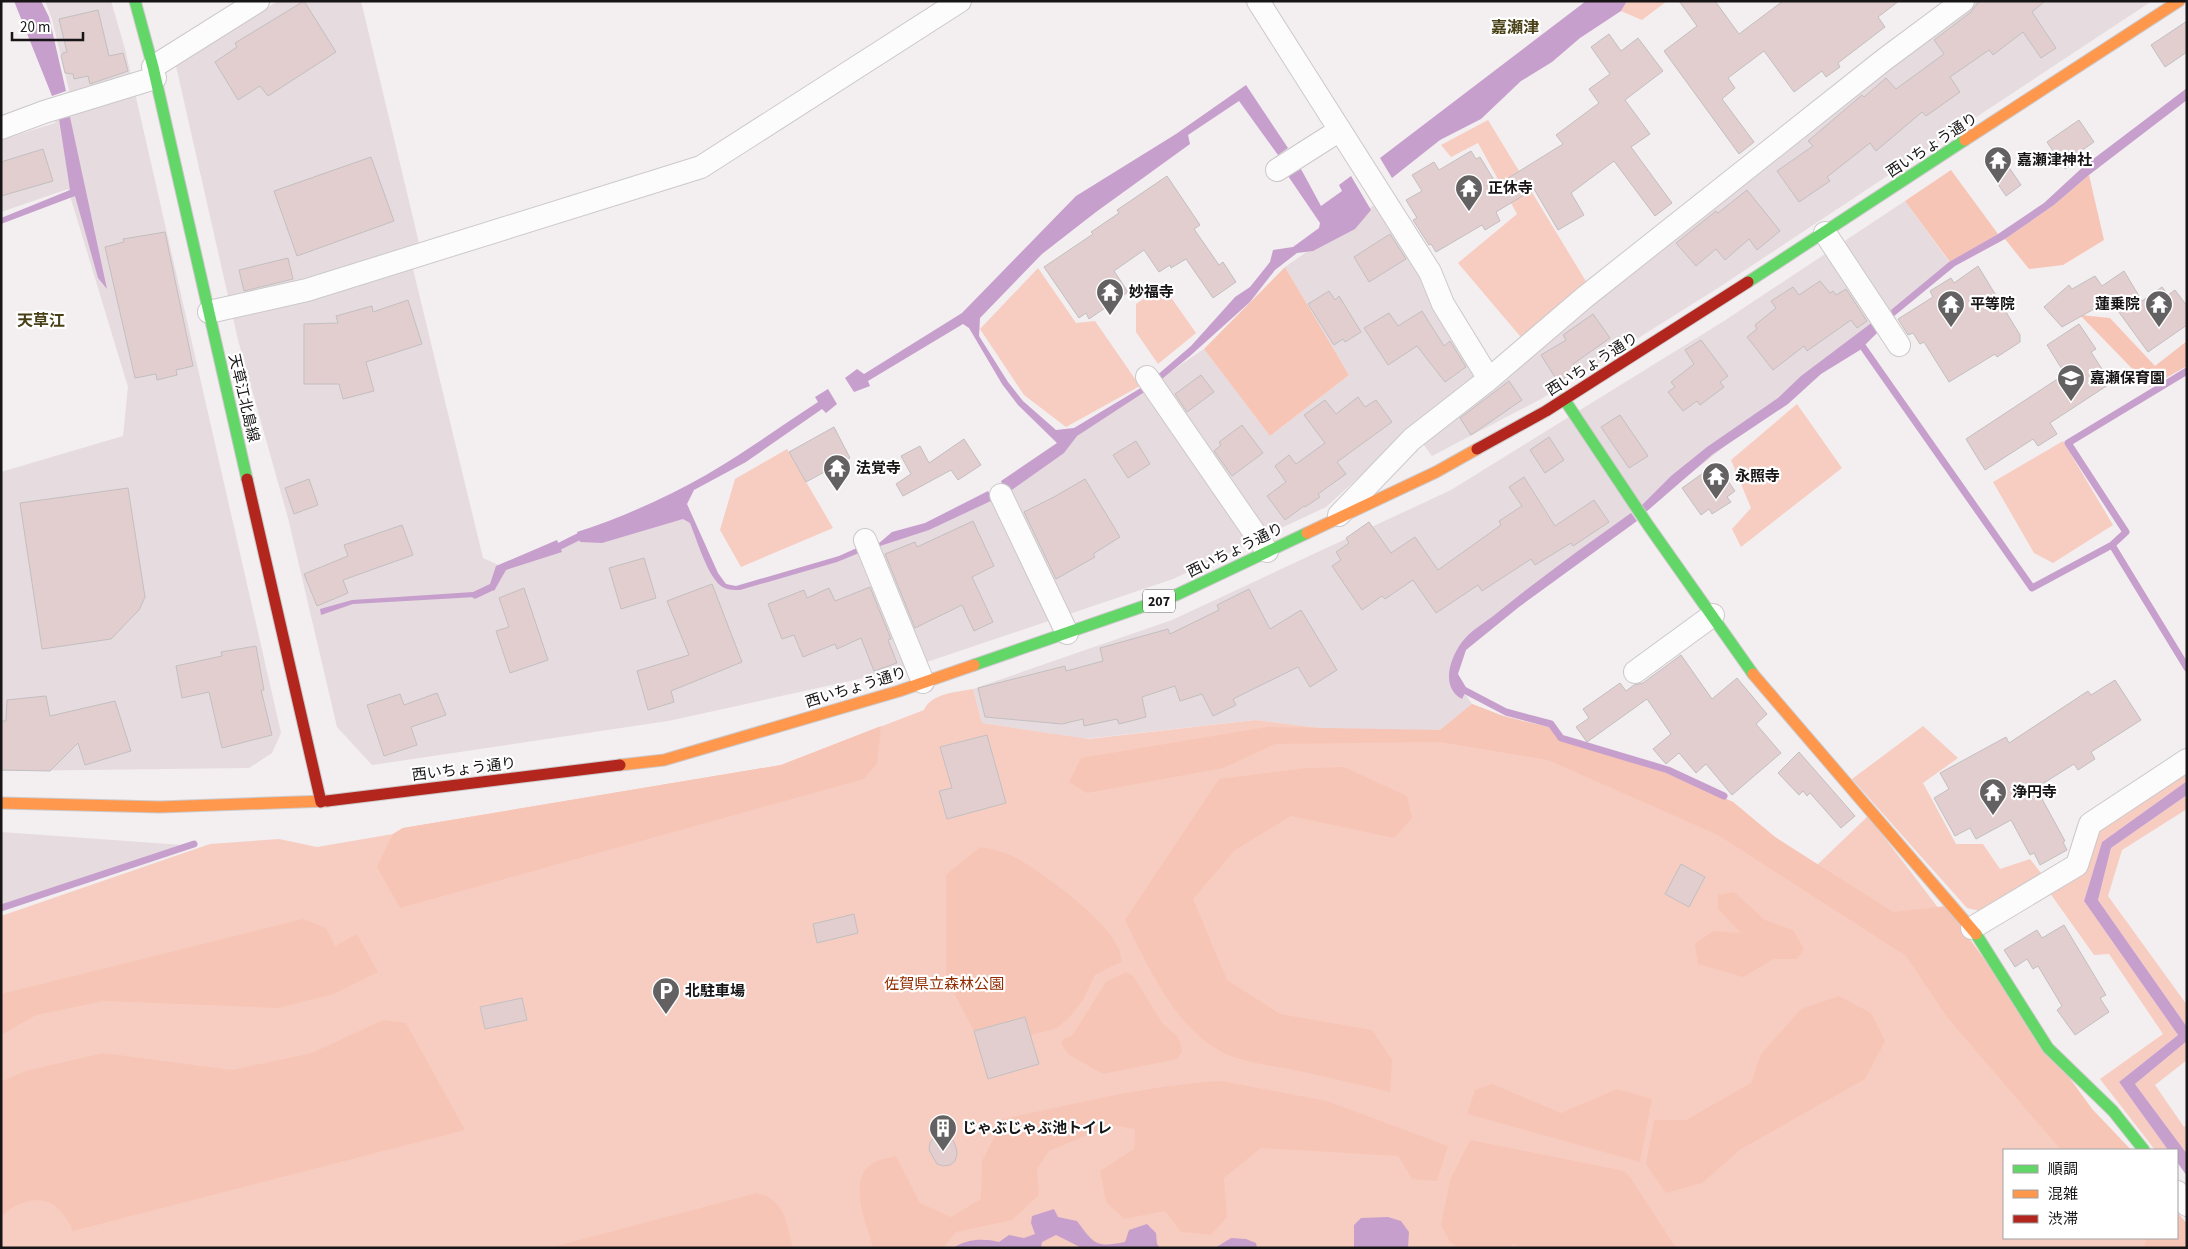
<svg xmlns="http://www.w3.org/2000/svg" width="2188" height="1249" font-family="'Source Sans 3','Noto Sans JP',sans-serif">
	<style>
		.built { fill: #e6dbdf }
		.green { fill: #f7cdc1 }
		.forest { fill: #f7c5b6 }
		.water { fill: #c79fcd }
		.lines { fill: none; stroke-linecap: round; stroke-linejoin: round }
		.stream { stroke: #c79fcd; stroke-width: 7 }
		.building { fill: #e2cecf; stroke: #c2bfc0 }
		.street-casing { stroke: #ccc9ca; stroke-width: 24 }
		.fast-casing { stroke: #ccc9ca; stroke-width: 13 }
		.slow-casing { stroke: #ccc9ca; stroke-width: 13 }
		.jam-casing { stroke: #ccc9ca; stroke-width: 13 }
		.street { stroke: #fdfcfd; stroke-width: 22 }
		.fast { stroke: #63d668; stroke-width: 11 }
		.slow { stroke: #ff974d; stroke-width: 11 }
		.jam { stroke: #b3261e; stroke-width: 11 }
		.labels { text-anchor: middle; stroke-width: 4.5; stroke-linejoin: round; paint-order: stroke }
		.shield { fill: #fff; stroke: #5d5b5b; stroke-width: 1 }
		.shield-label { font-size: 14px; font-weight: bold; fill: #171515 }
		.street-label { font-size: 15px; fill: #171515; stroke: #fff }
		.poi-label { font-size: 15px; font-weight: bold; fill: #171515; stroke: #fff; text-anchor: start }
		.park-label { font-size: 15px; fill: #902c00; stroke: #fff }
		.neighbourhood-label { font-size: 16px; font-weight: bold; fill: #494017; stroke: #fff }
	</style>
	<rect width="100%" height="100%" fill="#f3eef0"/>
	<!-- built -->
	<path class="built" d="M45,1h66l14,48 156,684 -9,20 -23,15 -248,3v-299l122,-36 5,-49 -60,-198 -67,23v-72l54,-17 14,-33 -17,-71z
		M278,1h83l58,242 -6,26 70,289 20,9 179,-66 34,74 13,11 17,2 179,-61 60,-30 219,-148 66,87 79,-61 -64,-108 102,-71 58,105 49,66 457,-366h201l-434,287 -177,111 -109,57 -20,-27 -86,78 -153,72 -264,89 -241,53 -296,44 -35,-38 -49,-209 -50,-178 -62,-274z
		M1905,201l45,62 -95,80 -218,173 -175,128 -7,36 17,24 -32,26h-104l-81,-10 -171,19 -102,-16 -9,-34 199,-69 279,-130 273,-169z
		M1,832l181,13 -181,62z"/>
	<!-- green -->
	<path class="green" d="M1627,1h40l-25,19 -21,-9z
		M1488,120l102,168 -65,54 -67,-79 59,-49 -39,-71 -27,14 -10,-12z
		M1038,268l38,55 19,-2 45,65 -74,41 -42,-32 -44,-66z
		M1163,286l33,47 -38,31 -22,-32v-28z
		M1797,404l45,64 -101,79 -9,-18 19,-21 -20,-48z
		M2063,441l50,84 -60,38 -19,-10 -41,-71z
		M787,449l46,79 -92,39 -21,-37 15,-51z
		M973,689l9,34 106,16 167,-19 81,10h104l32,-26 31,12 49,12 7,12 107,33 67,29 42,35 42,28 51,-49 224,293 39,41h-127v88h173v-26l10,12v24h-2186v-332l209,-72 69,-5 38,8 76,-13 10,-6 378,-63 143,-55c7,-17 34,-18 49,-21z
		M1923,726l35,32 -35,25 33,61h27l17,25 30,-10 14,18 -60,35 -17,-4 -115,-129z
		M2187,768v13l-85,61 -18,59 94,134 -59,47 49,68h-13l-55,-71 63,-45 -54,-80 -15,1 -47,-66 44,-54z
		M2187,795v14l-65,41 -14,46 79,109v22l-89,-127 13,-52z
		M2187,1041v19l-32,25 29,42 3,-2v29l-52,-70z"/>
	<!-- forest -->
	<path class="forest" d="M1951,170l47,64 -48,28 -45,-61z
		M2089,175l15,65 -41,25 -34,4 -24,-30 49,-34z
		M1285,267l64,108 -79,61 -66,-87z
		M2080,315l30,3 45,48 32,-25v25l-37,21z
		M1472,704l31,12 49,12 7,12 107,33 67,29 42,35 118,75 53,-6 146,203 39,41h-70l-114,-133 -41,-61 -188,-121 -170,-75 -108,-18 -165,2 -52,24 -136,25 -18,-11 12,-24 186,-31 173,3z
		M881,726l-4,37 -13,16 -464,129 -23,-41 16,-33 10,-6 378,-63z
		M1344,767l63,29 5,22 -18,20 -103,-22 -56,34 -42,49 34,81 53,34 92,16 20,30 -2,32c-34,-8 -67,-16 -100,-23 -23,-4 -50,-7 -70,-18 -47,-27 -72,-84 -95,-131l94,-141 87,-11z
		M980,847c10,2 21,4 30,8 25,11 117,77 111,107l-26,13 -12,25 -14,18 -12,10 -26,7 -6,-18 -51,14 -28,-53v-103z
		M1734,892l31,28 28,10 11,19 -7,10h-23l-31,18 -45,-13 -3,-20 18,-13 28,2 -23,-24v-14z
		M303,919l23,9 9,18 22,-12 21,38 -44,22 -56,14 -174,-7 -68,14 -35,20v-41z
		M1126,972l7,4 30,48 14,12 4,8 1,8 -5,7 -74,15 -35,-20 -7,-11 4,-5 7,-2 34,-54z
		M1839,996l32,17 14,28 -20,38 -124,70 -39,34 -36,10 -20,-29 8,-44h32l65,-37 10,-29 40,-45z
		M383,1020l23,3 59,107 -392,101c-12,-26 -27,-38 -56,-26 -6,2 -10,8 -16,11v-134l24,-11 78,-18 129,17 80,-17z
		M1221,1081l106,20 121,45 -11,35 -25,-2 -14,-23 -137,-8 -37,30 3,39 -16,18 -30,-3 -16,-21 -41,8 -18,-17 -6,-31 34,-22 1,-20 -24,-4 -62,26 -12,18 2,26 -27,25 -56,12 -13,16h-70c-6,-23 -27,-69 0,-85 7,-4 16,-5 23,-7l24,47 31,14 30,-18 1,-38 21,-42c72,-15 144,-34 218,-38z
		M1492,1084l69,29 56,-24 35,10 -12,63 -173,-48 8,-24z
		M1470,1140l154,31 6,6 46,71h-155l-7,-4 -6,4h-49l-9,-6 -9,-17 9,-45z
		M757,1193c29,8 29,29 36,55h-244z
		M2177,1212l10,12v24h-43l2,-10h31z"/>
	<!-- water -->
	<path class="water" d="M14,1h27l8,16 17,74 -14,5z
		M1586,1h41l-6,10 -41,27 -28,24 -31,19 -40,38 -41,21 -48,38 -12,-20z
		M1246,85l42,63 -10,7 -39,-54 -51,34 2,9 -94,68 -54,42 -62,64 -1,18 29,46 15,19 33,29 18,-2 70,-42 2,5 -69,45 -13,17 -58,41 -5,-13 56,-38 -39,-38 -16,-21 -33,-56 -6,-4 -95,57 2,5 -16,6 -9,-14 12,-9 7,5 98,-61 114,-117 100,-62z
		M2187,88v12l-98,75 -35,30 -49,34 -50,27 -62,51 -2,-7 58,-48 49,-28 46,-31 40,-37z
		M70,117l37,172 -9,-11 -23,-82 -74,28v-6l69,-28 -11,-71z
		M1301,169l20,37 21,-15 -3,-6 12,-9 20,34 -16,19 -42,22 -16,2 -22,17 -25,32 -60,54 -33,27 -2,-6 36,-31 44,-49 15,-10 20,-25 3,-12 20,-3 26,-19 1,-5 -32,-47z
		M1874,321l6,9 -20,20 -39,24 -33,30 -75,50 -67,58 -5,-6 30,-30 36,-29 71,-49 23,-22z
		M828,389l9,15 -11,9 -4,-4 -76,53 -52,28 -7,14 31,69 8,11 10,2 103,-30 20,-9v6l-22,9 -97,28c-7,0 -14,0 -19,-4 -14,-11 -24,-46 -31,-63l-7,-4 -81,24 -22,-1 -3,-10c44,-14 88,-34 129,-57 38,-22 75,-49 112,-73l-3,-5z
		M988,491l5,9 -64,30 -49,16 -2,-2 14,-12 33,-9z
		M1631,513l6,8 -118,86 -53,43 -8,24 9,15 -5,10c-22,-12 -12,-41 0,-57 8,-11 24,-20 35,-29 43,-35 89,-68 134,-100z
		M557,540l5,12 -56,18 -12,21 -4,-7 6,-18z
		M473,592l3,5 -123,7 -32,11 -1,-6 32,-9z
		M2187,781v14l-76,53 -13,52 89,127v14l-52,43 52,70v22l-10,-14v-12h-9l-49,-68 59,-47 -94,-134 18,-59z
		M1054,1209l4,8 19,4c17,23 19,27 48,21l4,-12 18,-6 9,9 1,11 3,4h-78l-26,-13 -14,7 -1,6h-88c14,-9 30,-10 46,-6l10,-7 15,3 11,-4 -4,-11 1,-7z
		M1388,1217l13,4 8,11 -1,16h-54v-23l7,-7z
		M1231,1238l15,1 10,4 1,5h-42z"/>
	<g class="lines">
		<!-- stream -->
		<path class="stream" d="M1863,347l169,241 80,-43 14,-13 -58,-89 119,-72
			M2112,545l75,123
			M560,546l18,-9
			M475,595l17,-8
			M1466,691l40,21 45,12 10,14 107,32 56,26
			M1,908l193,-64"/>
	</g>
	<!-- building -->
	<path class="building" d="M304,1l32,51 -68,44 -8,-10 -22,14 -23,-38 22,-15 -2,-4z
		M1679,1h36l24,33 44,-33h116l-21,16 7,10 -47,36 2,4 -14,10 -4,-6 -28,21 -30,-41 -36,27 7,10 -13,11 32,43 -15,12 -75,-103 33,-25z
		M1979,1h66l-13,11 24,36 -15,10 -18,-26 -30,23 -4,-5 -39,27 10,15 -34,24 -4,-4 -46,39 -6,-8 -43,34 3,4 -31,21 -22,-31 36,-25 -5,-5 54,-46 2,2 22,-19 10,11 48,-35 -10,-14 37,-28z
		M98,10l11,46 14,-3 5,18 -38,13 -2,-8 -14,3 -1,-5 -8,-1 -4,-17 2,-3 4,-1 -8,-33z
		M2187,21v31l-22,15 -14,-22z
		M1609,34l12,17 17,-13 25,33 -38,29 25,34 -19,13 41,56 -17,13 -41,-55 -43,32 13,22 -26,15 -24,-41 -38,23 4,9 -15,9 -3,-5 -46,27 -5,-8 -2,1 -16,-25 4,-2 -11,-18 16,-9 -10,-16 22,-13 5,8 32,-19 5,8 4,-2 17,28 66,-41 -7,-9 43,-32 -10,-14 21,-15 -19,-27z
		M2079,120l15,22 -16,11 4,5 -17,11 -18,-27z
		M43,149l10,32 -52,15v-34z
		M371,157l23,64 -97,35 -23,-65z
		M2006,163l15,22 -15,11 -15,-22z
		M1167,176l33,49 -6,4 25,36 4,-3 13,20 -23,16 -27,-39 -15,9 -1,-3 -11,7 -15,-22 -30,21 14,21 -39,27 -3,-6 -7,5 -35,-51 49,-33 -2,-2 28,-19 -2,-3z
		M1747,190l33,41 -23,19 -8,-11 -24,21 -9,-11 -20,17 -20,-23 40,-32 2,2z
		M165,232l28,134 -17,4 1,5 -20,5 -1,-6 -21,4 -30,-131 19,-5 -1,-3z
		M1390,234l16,25 -37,23 -15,-25z
		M288,258l5,21 -49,12 -5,-21z
		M1978,266l42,69v7l-23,15 -2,-3 -46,28 -25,-40 -4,2 -7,-11 -5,2 -10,-16 35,-22 -3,-6 21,-13 3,5z
		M2124,271l18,30 20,-14 6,8 7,-5 12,16v19l-39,27 -38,-52 -48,27 -18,-20 25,-22 3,4 23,-13 7,10z
		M1820,281l10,12 3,-2 3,4 10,-6 21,32 -10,7 -6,-8 -44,31 -3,-5 -31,24 -26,-33 10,-8 -2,-4 21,-17 -5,-7 22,-14 6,8z
		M1329,291l6,9 4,-4 22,36 -16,10 -2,-3 -9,6 -26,-41z
		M408,300l14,44 -56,18 8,29 -31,8 -4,-15h-35v-60l34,-1 -2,-7 36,-10 1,6z
		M1422,311l22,35 6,-5 16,26 -21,15 -28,-36 -29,19 -24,-37 25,-15 9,13z
		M1593,314l17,24 -37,26 4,6 -19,12 -17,-27 25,-15 -3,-5z
		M2079,324l17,25 -5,3 20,31 -61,40 7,11 -19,12 -5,-7 -48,31 -19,-31 99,-65 -18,-29z
		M1701,340l27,36 -8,6 4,5 -24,18 -3,-4 -14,10 -15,-19 7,-5 -4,-5 23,-18 -9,-14z
		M1201,375l13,17 -27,20 -12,-18z
		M1509,381l13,19 -51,35 -11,-17z
		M1358,397l7,10 11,-7 16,22 -55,40 9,12 -28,20 2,3 -15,10 -1,-1 -19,14 -18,-24 19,-14 -11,-16 14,-11 7,9 29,-21 -21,-28 21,-15 11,14z
		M1620,415l28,41 -19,12 -28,-41z
		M1242,425l21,28 -31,23 -18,-25 7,-6 -2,-3z
		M834,427l16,31 -44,24 -17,-30z
		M1549,437l15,23 -19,13 -15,-23z
		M964,439l17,26 -23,15 -7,-10 -48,26 -7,-12 15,-10 -10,-18 19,-10 9,17z
		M1136,441l14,23 -22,14 -15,-23z
		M1716,464l19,27 -8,6 4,5 -19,12 -3,-5 -8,6 -19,-27z
		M1524,477l31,49 39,-26 15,22 -36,24 -2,-3 -36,22 -4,-6 -49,32 -4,-6 -42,28 -23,-33 -28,19 -3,-3 -20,14 -30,-44 9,-6 -5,-8 13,-9 -3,-5 23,-16 22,31 24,-16 23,33 63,-45 -2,-4 23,-15 -13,-19z
		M309,479l9,26 -24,9 -9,-26z
		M1085,479l35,58 -27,17 2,3 -39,22 -32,-67 30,-15z
		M128,488l17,109 -6,13 -28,29 -69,10 -22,-146z
		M973,521l21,45 -22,11 21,45 -19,9 -12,-26 -47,23 -30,-74 30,-12 2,5z
		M402,525l11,30 -70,25 5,13 -31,13 -13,-32 44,-18 -4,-11z
		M644,558l12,40 -35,11 -12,-41z
		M712,584l30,78 -71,29 3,11 -26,8 -11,-39 52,-16 -22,-54z
		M870,587l21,52 -3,1 9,23 -23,8 -13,-33 -24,11 -2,-5 -32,13 -9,-22 -12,4 -14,-35 36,-14 3,8 22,-10 6,13z
		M524,588l24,72 -38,13 -14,-42 13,-4 -10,-29z
		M1249,589l21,40 31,-19 36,60 -27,17 -12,-20 -65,32 3,6 -23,11 -11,-22 -22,7 -5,-15 -33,11 4,20 -27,7 -2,-5 -33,7 -1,-7 -21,5 -77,-7 -7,-29 87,-22 1,5 37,-10 -3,-13 68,-19 2,5 49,-24 -2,-5z
		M256,646l8,44h-3l11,45 -50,13 -13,-56 -27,6 -6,-32 46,-10 -1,-4z
		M1681,655l31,44 25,-21 30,36 -11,10 25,29 -49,42 -26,-31 -10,9 -17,-20 -13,11 -13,-15 18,-15 -24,-35 -60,43 -11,-15 13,-9 -6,-9 37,-26 6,8 8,-6 9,-2z
		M2115,680l26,40 -50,32 4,7 -17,11 -4,-6 -38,24 29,53 -2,1 4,8 -27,15 -6,-12 -4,2 -19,-35 -35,19 -6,-11 -15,8 -21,-38 15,-9 -9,-16 66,-36 3,6 79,-52 3,4z
		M437,693l9,22 -35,12 6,18 -33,11 -17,-51 33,-11 4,11z
		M46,696l4,20 65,-15 16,50 -46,14 -7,-22 -28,28 -49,-1v-49h5l1,-21z
		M987,735l19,68 -59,16 -8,-28 13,-3 -12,-41z
		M1799,752l56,64 -14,12 -31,-35 -3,3 -4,-5 -4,4 -21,-22z
		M1681,864l24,13 -16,30 -24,-13z
		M854,914l4,19 -41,10 -4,-19z
		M2064,925l42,70 -6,3 9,14 -34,23 -18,-25 5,-4 -24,-40 -5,3 -6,-10 -12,8 -11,-17 33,-20 5,8z
		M522,998l5,22 -42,9 -5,-22z
		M1025,1017l14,47 -51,15 -14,-48z
		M940,1135l6,1 7,4 3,7 1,7 -2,7 -5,4 -7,1 -6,-2 -8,-14 1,-7 4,-6z"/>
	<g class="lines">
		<!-- street casing -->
		<g class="street-casing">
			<path id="street" d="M1258,1l172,271 13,32 46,75
				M153,67l105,-66
				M1,128l43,-16 111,-34
				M1277,170l63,-40
				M1825,233l74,112
				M209,312l98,-22 394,-123 259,-166
				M1147,377l120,174
				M1001,495l66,138
				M1339,515l73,-76 77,-60 96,-82 300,-238 78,-58
				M865,540l58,142
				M1635,672l78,-57
				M1972,928l105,-63 13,-41 97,-64
				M2177,1192l10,13"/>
		</g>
		<!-- fast casing -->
		<g class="fast-casing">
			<path id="fast" d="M135,1l18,66 94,412
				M1748,282l217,-142
				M1564,399l84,126 105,149
				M974,665l202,-70 131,-62
				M1976,934l72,114 65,63 31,39"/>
		</g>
		<!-- slow casing -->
		<g class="slow-casing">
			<path id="slow" d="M1965,140l214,-139
				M1307,533l129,-61 41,-23
				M1753,674l223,260
				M620,765l44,-5 235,-69 75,-26
				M1,803l159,4 167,-6"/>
		</g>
		<!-- jam casing -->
		<g class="jam-casing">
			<path id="jam" d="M1477,449l69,-38 202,-129
				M247,479l74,323
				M327,801l293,-36"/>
		</g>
		<!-- street -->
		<use href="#street" class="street"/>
		<!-- fast -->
		<use href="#fast" class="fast"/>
		<!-- slow -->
		<use href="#slow" class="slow"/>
		<!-- jam -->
		<use href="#jam" class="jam"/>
	</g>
	<!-- icons -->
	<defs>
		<g id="temple-pin" transform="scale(1.4375)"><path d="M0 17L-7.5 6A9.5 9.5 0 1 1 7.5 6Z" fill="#646162" stroke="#fff"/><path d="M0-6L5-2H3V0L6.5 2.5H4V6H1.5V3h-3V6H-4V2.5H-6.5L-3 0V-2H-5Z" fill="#fff"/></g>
		<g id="school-pin" transform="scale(1.4375)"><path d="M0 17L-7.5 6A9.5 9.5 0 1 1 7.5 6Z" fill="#646162" stroke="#fff"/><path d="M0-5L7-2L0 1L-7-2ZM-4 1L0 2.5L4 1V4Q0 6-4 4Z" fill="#fff"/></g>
		<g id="parking-pin" transform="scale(1.4375)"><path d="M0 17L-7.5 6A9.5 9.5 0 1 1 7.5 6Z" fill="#646162" stroke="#fff"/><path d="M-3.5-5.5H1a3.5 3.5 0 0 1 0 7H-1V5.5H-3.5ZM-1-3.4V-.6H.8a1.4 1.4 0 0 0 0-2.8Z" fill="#fff"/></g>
		<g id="building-pin" transform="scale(1.4375)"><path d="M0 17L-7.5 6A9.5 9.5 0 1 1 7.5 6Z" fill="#646162" stroke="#fff"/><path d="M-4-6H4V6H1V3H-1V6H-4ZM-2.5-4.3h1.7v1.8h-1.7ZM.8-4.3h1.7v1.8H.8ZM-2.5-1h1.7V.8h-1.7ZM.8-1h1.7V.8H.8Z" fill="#fff"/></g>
	</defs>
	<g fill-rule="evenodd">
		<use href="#temple-pin" x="1998" y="160"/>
		<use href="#temple-pin" x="1469" y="188"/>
		<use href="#temple-pin" x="1110" y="292"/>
		<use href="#temple-pin" x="1951" y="304"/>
		<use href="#temple-pin" x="2159" y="304"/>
		<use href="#school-pin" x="2071" y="378"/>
		<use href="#temple-pin" x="837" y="468"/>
		<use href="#temple-pin" x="1716" y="476"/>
		<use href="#temple-pin" x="1993" y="792"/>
		<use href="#parking-pin" x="666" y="991"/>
		<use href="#building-pin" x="943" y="1128"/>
	</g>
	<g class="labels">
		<!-- shield labels -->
		<rect class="shield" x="1143" y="589.5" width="32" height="23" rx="4"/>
		<g class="shield-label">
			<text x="1159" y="606">207</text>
		</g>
		<!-- street labels -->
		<g class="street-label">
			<text transform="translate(1932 145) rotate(-33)" y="5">西いちょう通り</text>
			<text transform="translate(1592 364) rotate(-32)" y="5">西いちょう通り</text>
			<text transform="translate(244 398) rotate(77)" y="5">天草江北島線</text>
			<text transform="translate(1235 550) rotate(-26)" y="5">西いちょう通り</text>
			<text transform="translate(856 687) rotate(-17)" y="5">西いちょう通り</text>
			<text transform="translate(464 769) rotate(-7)" y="5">西いちょう通り</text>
		</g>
		<!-- poi labels -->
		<g class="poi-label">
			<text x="2017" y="165">嘉瀬津神社</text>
			<text x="1488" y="193">正休寺</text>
			<text x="1129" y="297">妙福寺</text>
			<text x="1970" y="309">平等院</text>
			<text x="2140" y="309" text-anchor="end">蓮乗院</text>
			<text x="2090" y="383">嘉瀬保育園</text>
			<text x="856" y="473">法覚寺</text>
			<text x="1735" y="481">永照寺</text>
			<text x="2012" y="797">浄円寺</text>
			<text x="685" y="996">北駐車場</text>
			<text x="962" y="1133">じゃぶじゃぶ池トイレ</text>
		</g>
		<!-- park labels -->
		<g class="park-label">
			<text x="944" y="989">佐賀県立森林公園</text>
		</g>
		<!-- neighbourhood labels -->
		<g class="neighbourhood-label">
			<text x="1515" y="33">嘉瀬津</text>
			<text x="41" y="326">天草江</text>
		</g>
	</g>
	<!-- border -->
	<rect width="2188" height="1249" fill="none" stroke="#171515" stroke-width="5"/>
	<!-- legend -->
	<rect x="2003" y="1149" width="175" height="90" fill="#ffffff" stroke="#a2a1a1"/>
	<rect x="2013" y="1165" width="25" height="8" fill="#63d668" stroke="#a2a1a1"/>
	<text x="2048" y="1174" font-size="15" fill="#171515">順調</text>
	<rect x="2013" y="1190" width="25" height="8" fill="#ff974d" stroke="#a2a1a1"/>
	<text x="2048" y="1199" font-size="15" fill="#171515">混雑</text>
	<rect x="2013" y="1215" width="25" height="8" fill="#b3261e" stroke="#a2a1a1"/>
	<text x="2048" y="1224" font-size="15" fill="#171515">渋滞</text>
	<!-- scale -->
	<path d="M12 32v8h71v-8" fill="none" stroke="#171515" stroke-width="2.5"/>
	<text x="20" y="32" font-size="15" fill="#171515" stroke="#ffffff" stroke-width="4" paint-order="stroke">20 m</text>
</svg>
